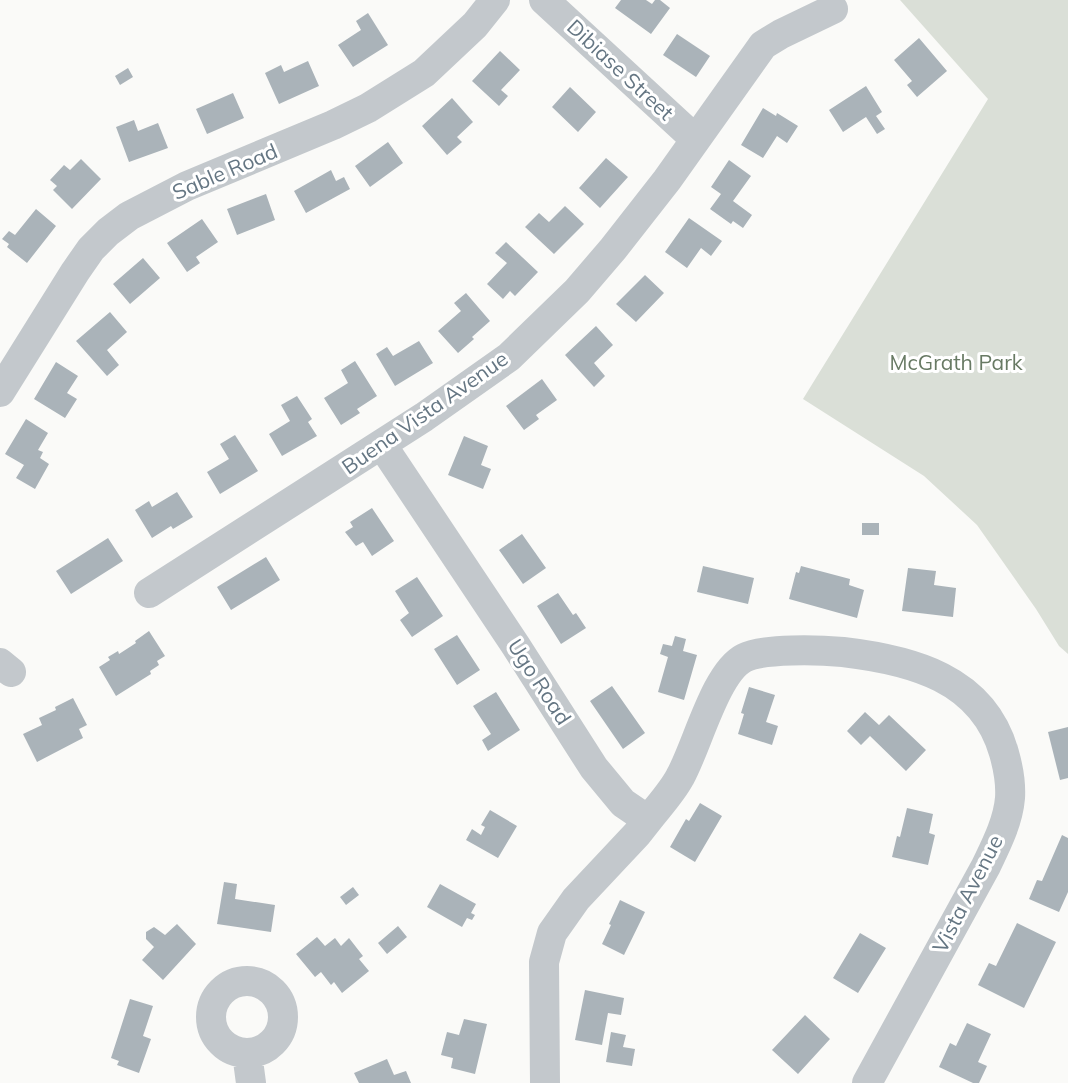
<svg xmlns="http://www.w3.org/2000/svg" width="1068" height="1083" font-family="Mulish,sans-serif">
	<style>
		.green { fill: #dadfd7 }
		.building { fill: #aab3b9 }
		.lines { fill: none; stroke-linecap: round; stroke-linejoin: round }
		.minor { stroke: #c3c8cc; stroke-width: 30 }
		.labels { text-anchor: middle; stroke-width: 6; stroke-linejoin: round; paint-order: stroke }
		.street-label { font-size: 21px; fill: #657683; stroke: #fff }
		.park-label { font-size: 21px; fill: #687a64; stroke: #fff }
	</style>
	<rect width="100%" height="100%" fill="#fafaf8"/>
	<!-- green -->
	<path class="green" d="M900,0h168v654l-9,-8 -23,-37 -59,-84 -53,-49 -121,-77 185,-300z"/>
	<!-- building -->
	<path class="building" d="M621,0h25l6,4 3,-4h5l10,8 -19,26 -36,-26z
		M368,13l20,32 -35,22 -15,-22 23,-15 -5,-9z
		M677,34l33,22 -14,21 -33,-22z
		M919,38l28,33 -30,26 -10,-12 5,-4 -18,-21z
		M500,51l20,19 -19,20 7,6 -9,10 -27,-25z
		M308,61l11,25 -40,18 -14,-31 16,-8 3,7z
		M128,68l5,9 -13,8 -5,-9z
		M866,86l16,26 -6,4 9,13 -8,5 -11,-17 -23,15 -14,-22z
		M570,87l26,25 -18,20 -26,-25z
		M233,93l11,25 -37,16 -11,-25z
		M452,98l21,24 -16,15 5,5 -15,13 -25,-29z
		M763,108l13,8 1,-3 21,13 -11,17 -10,-7 -14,22 -22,-13z
		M134,120l4,11 20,-8 10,25 -39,14 -13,-35z
		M388,142l15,21 -33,24 -15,-21z
		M606,158l22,19 -28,31 -21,-20z
		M81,159l20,20 -29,30 -19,-19 4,-4 -7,-6 14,-15 6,5z
		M729,160l22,16 -18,25 19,14 -9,13 -10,-7 -2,3 -21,-15 11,-15 -10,-7z
		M331,170l5,11 8,-4 6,12 -44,24 -12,-22z
		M266,194l9,26 -38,15 -10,-26z
		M565,206l19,18 -30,30 -29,-27 14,-14 10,9z
		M36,209l20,17 -29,37 -20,-16 2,-3 -7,-5 7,-8 6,4z
		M689,218l33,23 -11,15 -10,-8 -14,20 -22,-16z
		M202,219l16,23 -22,15 4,6 -13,9 -20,-29z
		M506,242l32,30 -23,24 -5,-5 -7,8 -16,-15 20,-21 -12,-10z
		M143,258l17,20 -30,26 -17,-20z
		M645,275l19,18 -28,29 -20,-18z
		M466,293l24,28 -18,16 2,2 -16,14 -20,-22 23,-20 -7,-8z
		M110,312l17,20 -20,18 12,15 -12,11 -31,-35z
		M596,326l17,19 -19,18 11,13 -11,11 -29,-32z
		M419,341l14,22 -38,23 -19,-32 11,-7 6,9z
		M355,361l22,35 -20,13 3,4 -19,12 -17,-27 24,-15 -7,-13z
		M56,362l22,14 -11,17 10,6 -12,19 -31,-19z
		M542,379l15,21 -21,15 3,4 -15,11 -18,-24z
		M297,396l15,23 -4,3 9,14 -35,20 -13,-22 21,-13 -9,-16z
		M26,419l22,14 -10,17 5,2 -3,6 9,6 -14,25 -19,-11 8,-13 -19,-11z
		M235,435l23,36 -38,23 -13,-22 22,-13 -9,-15z
		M464,436l24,10 -7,19 10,4 -8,20 -35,-14z
		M177,492l16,25 -20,12 -2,-3 -19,12 -17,-28 14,-9 3,6z
		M372,508l22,33 -22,15 -9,-14 -7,4 -11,-14 8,-5 -3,-5z
		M862,523h17v12h-17z
		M522,534l24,34 -23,16 -24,-34z
		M108,538l15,23 -52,33 -15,-23z
		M266,557l14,23 -49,30 -14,-23z
		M703,566l51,12 -6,26 -51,-12z
		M801,566l49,13 -1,6 15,5 -7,28 -68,-19 7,-27 3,1z
		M908,568l28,3 -2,14 22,3 -3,29 -51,-6z
		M417,577l26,39 -31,21 -12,-17 9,-7 -14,-22z
		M558,593l15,22 3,-2 10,15 -25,16 -24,-38z
		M149,631l16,25 -8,5 2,4 -9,6 1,3 -35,22 -17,-29 11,-7 -2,-3 10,-6 1,3 17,-11 -1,-2z
		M457,635l23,35 -23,15 -23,-36z
		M675,636l11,3 -3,12 14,4 -13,45 -26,-8 10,-35 -8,-3 3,-10 9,2z
		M612,686l33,47 -22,16 -33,-48z
		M749,687l26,8 -9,27 12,4 -6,19 -34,-11 6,-20 -3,-1z
		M496,692l24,38 -32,21 -6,-11 9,-6 -18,-28z
		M73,698l14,27 -8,4 4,9 -46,24 -14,-28 19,-9 -3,-7 17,-8 -1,-3z
		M865,712l14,13 10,-10 37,35 -20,21 -36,-35 -9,9 -14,-14z
		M1068,727v51l-8,2 -12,-48z
		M700,803l22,13 -27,46 -25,-15 16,-28 3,2z
		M907,808l26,6 -4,19 6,2 -7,30 -36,-8 5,-21 3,1z
		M490,810l27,16 -19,32 -32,-18 6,-11 9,6 4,-8 -4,-2z
		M1062,835l6,3v54l-9,20 -30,-13 8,-19 5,1z
		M224,882l13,2 -2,15 40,6 -4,27 -54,-8z
		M440,884l36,20 -5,9 4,2 -3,5 -5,-2 -5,9 -35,-20z
		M353,887l6,8 -13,10 -6,-8z
		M620,900l25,12 -21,43 -22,-11 9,-19 -2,-1z
		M1017,923l39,19 -32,66 -46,-23 11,-22 7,3z
		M177,924l19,20 -33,36 -21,-20 12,-13 -8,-8v-7l8,-5 11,8z
		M398,926l9,11 -20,17 -9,-11z
		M860,933l26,15 -28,45 -25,-15z
		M317,937l8,9 10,-8 6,8 8,-8 14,18 -4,3 10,12 -27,22 -8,-11 -3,3 -10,-13 -6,5 -19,-23z
		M585,990l39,8 -3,17 -13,-2 -6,32 -27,-5z
		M130,999l23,7 -10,30 8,3 -12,34 -22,-8 2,-4 -8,-3z
		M805,1015l25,24 -32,35 -26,-24z
		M464,1019l23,5 -12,50 -24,-6 2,-10 -12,-3 6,-23 12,3z
		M967,1023l24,11 -13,28 9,4 -8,17h-6l-34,-16 11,-24 6,3z
		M611,1032l15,3 -3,12 12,2 -3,17 -26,-4z
		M387,1059l7,16 12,-4 5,12h-52l-5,-10z"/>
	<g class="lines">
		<!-- minor -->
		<path class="minor" d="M544,0l151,139
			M0,392l75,-120 16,-23 17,-17 21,-16 58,-30 146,-61 35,-17 56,-35 51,-48 20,-25
			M382,445l134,201 78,122 29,35 25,17 -11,14 -61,65 -24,34 -8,29 1,121
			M149,593l275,-176 85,-60 68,-66 36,-42 54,-69 96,-135 18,-11 52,-25
			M0,663l11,9
			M648,820c11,-14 24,-28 32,-43 17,-30 35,-104 64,-119 19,-10 76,-8 99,-6 68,8 140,26 161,101 4,14 7,30 6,45 -2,24 -14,47 -24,68l-119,217
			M211 1017a36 36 0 1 1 72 0a36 36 0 1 1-72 0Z
			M247,1053l4,30"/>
	</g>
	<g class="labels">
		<!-- street labels -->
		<g class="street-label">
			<text transform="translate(620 70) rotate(43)" y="7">Dibiase Street</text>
			<text transform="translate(225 172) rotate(-23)" y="7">Sable Road</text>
			<text transform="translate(425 413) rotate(-35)" y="7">Buena Vista Avenue</text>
			<text transform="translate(539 682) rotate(57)" y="7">Ugo Road</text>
			<text transform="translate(968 894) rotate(-63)" y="7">Vista Avenue</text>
		</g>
		<!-- park labels -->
		<g class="park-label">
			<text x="956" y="370">McGrath Park</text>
		</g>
	</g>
</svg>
